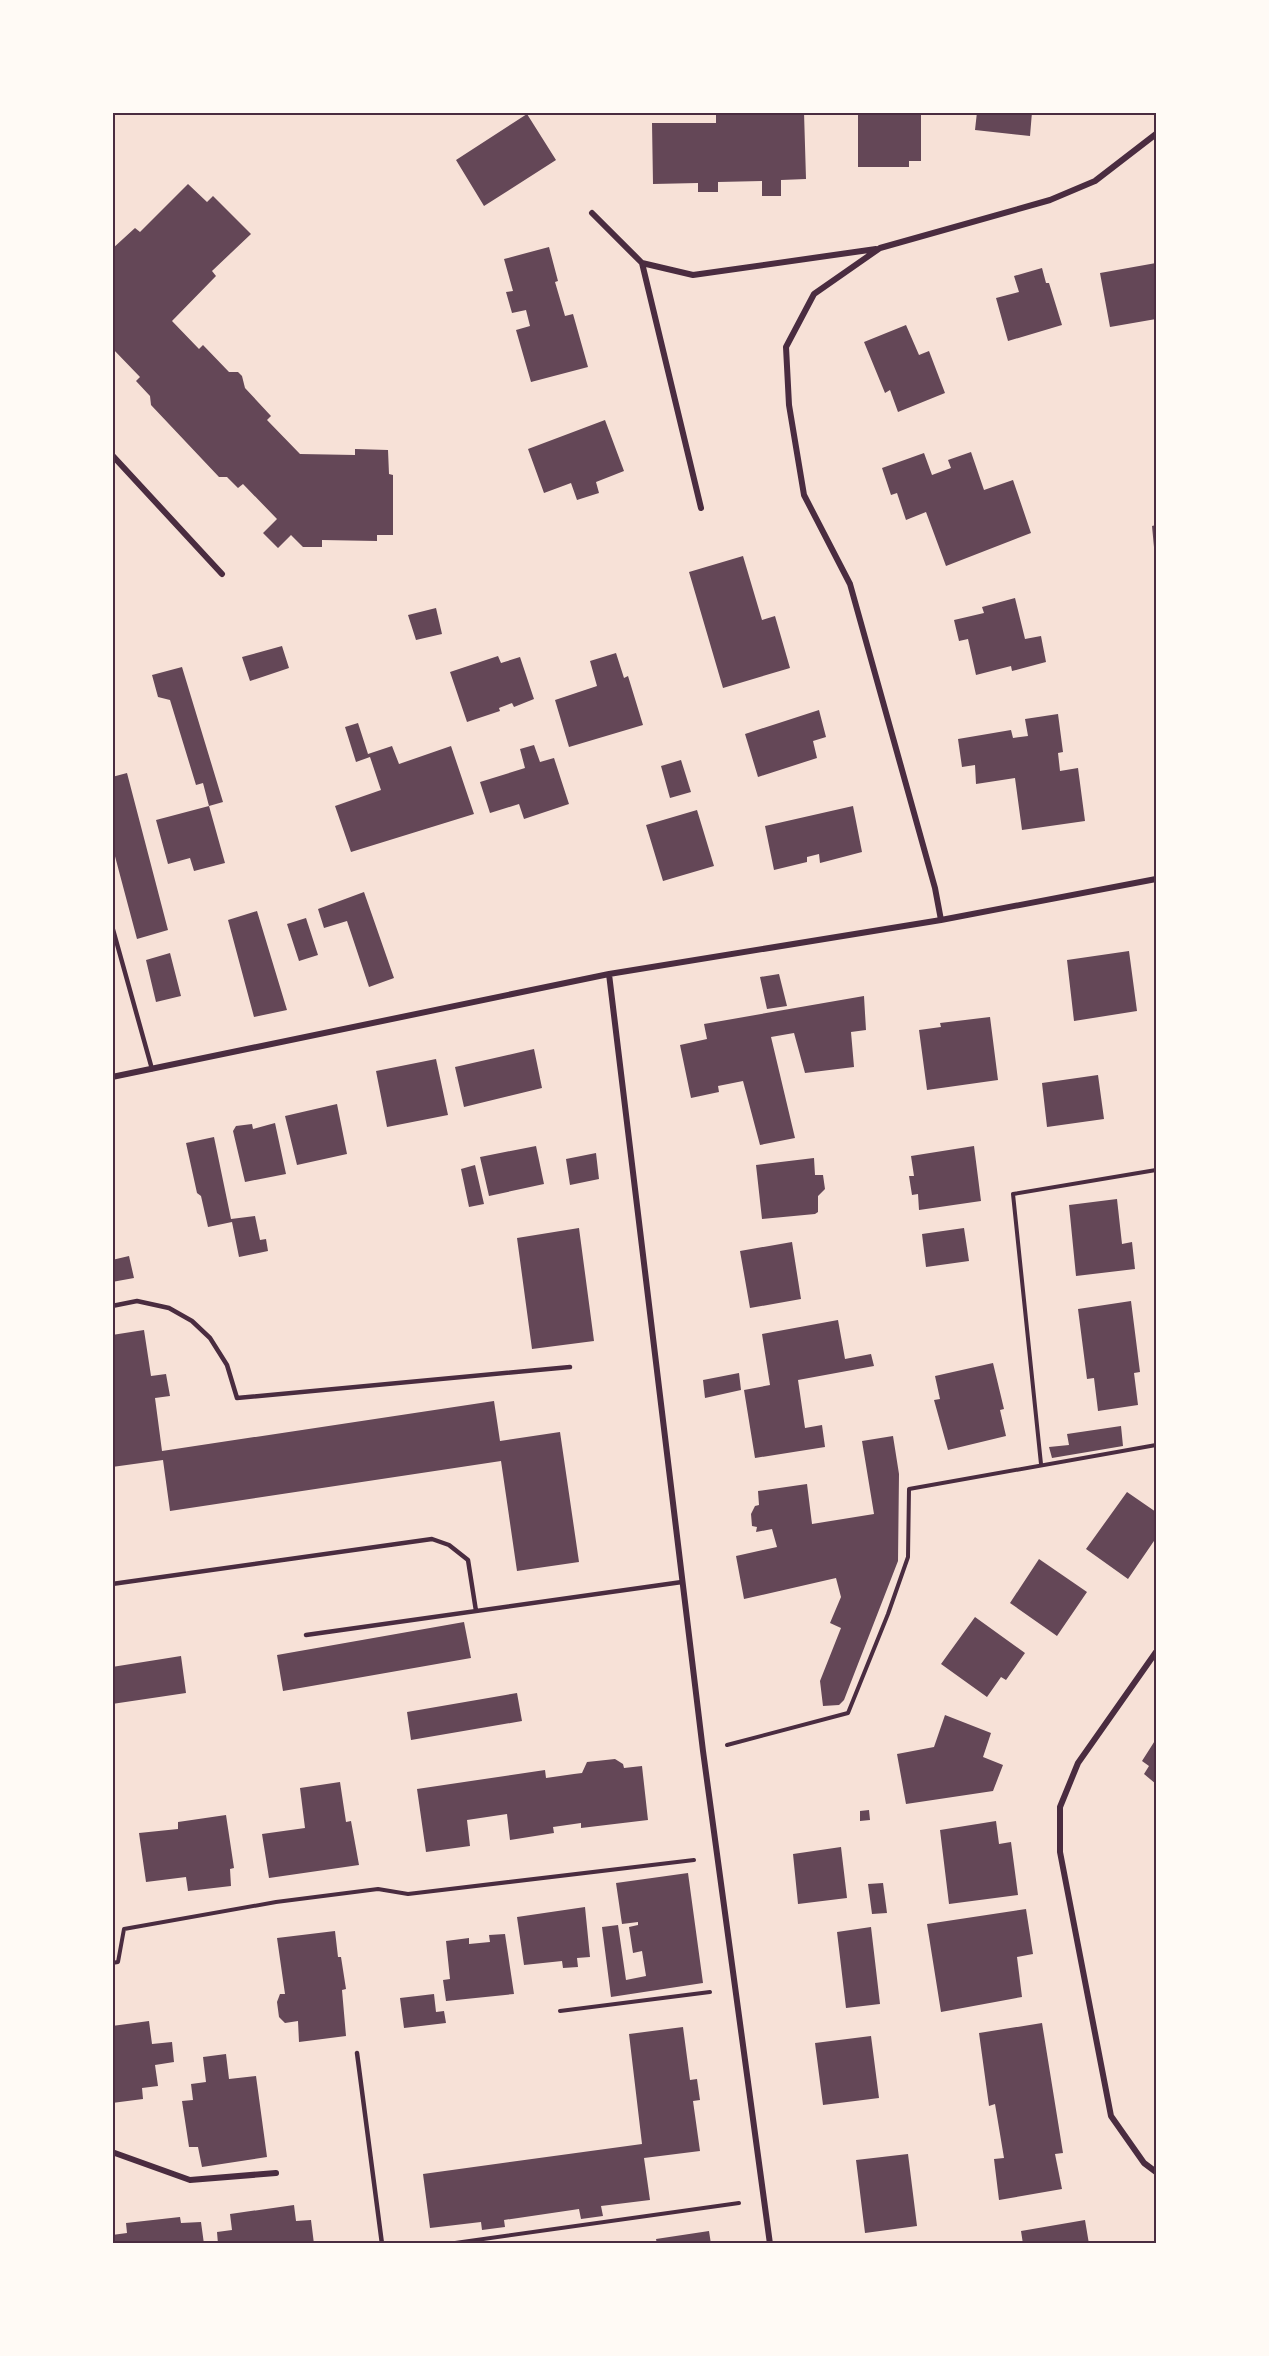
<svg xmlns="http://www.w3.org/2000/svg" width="1269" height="2356" font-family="'Titillium Web',sans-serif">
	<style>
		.building { fill: #644757 }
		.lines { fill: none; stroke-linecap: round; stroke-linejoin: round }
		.path { stroke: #4a2c40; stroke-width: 4 }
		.service { stroke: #4a2c40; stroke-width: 4.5 }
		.minor { stroke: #4a2c40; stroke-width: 6 }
		.neatline { fill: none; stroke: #4a2c40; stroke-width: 2 }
	</style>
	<rect width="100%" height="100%" fill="#f7e1d7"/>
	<!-- building -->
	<path class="building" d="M736,112h68l2,67 -25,1v16h-19v-15l-44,1v10h-20v-9l-45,1 -1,-61h64v-8h21z
		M858,112h63v49h-12v6h-51z
		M977,112h55l-2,24 -55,-6z
		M527,114l29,46 -72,46 -28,-46z
		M188,184l19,18 6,-6 38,38 -39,37 4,5 -44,45 27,28 4,-4 26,27h9l4,4 3,12 26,28 -4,4 33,34 55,1v-6l33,1 1,24 4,1v60h-16v6l-55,-1v7h-19l-12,-12 -13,13 -15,-15 14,-14 -34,-35 -5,4 -11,-11h-8l-68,-72 -1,-9 -14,-15 4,-4 -28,-29v-99l23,-21 5,4z
		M549,247l9,34 -3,1 10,34 8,-2 15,53 -57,15 -15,-52 14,-4 -4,-16 -14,3 -6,-21 7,-1 -9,-32z
		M1156,263v56l-46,8 -10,-54z
		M1042,268l4,15h3l13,42 -54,16 -12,-43 23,-6 -5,-16z
		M906,325l13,30 10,-4 16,42 -47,19 -8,-22 -5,3 -21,-51z
		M605,420l19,51 -28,11 3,11 -22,7 -6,-17 -27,10 -16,-44z
		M971,452l13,38 29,-10 18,53 -85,33 -20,-54 -20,8 -9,-27 -6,2 -9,-27 42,-15 8,22 19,-7 -3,-8z
		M1156,525v22h-2l-2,-21z
		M743,556l19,64 13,-4 15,52 -67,20 -34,-116z
		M1015,598l10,41 16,-3 5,26 -34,9 -1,-5 -35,9 -8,-36 -9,2 -5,-21 30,-7 -2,-6z
		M436,608l6,26 -26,6 -8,-25z
		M282,646l7,22 -39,13 -8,-24z
		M616,653l8,25 4,-2 15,49 -74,22 -14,-47 42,-14 -7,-25z
		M498,656l3,7 19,-6 14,42 -20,8 -2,-4 -13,5 1,3 -33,11 -17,-50z
		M182,667l41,135 -14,4 -6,-23 -7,2 -26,-85 -12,-3 -6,-22z
		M819,710l7,27 -13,4 4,17 -59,19 -13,-43z
		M1058,714l5,38 -5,1 2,18 18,-3 7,53 -63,9 -7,-52 -39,6 -1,-19 -13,2 -4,-28 53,-9 2,8 15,-2 -3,-17z
		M358,723l10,31 24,-8 7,18 52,-18 23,68 -123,38 -16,-46 46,-16 -11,-33 -14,5 -11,-35z
		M534,745l6,17 14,-4 15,46 -45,15 -5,-15 -29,9 -10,-31 45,-14 -5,-19z
		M681,760l10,32 -21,6 -9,-32z
		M127,773l41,157 -31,9 -25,-94v-68z
		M209,806l16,57 -31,8 -4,-13 -22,6 -12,-44z
		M853,806l9,46 -42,11 -1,-9 -12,3v5l-33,8 -9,-44z
		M697,810l17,56 -51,15 -17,-56z
		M364,892l30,86 -25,9 -22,-66 -23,7 -6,-19z
		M257,911l30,99 -33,7 -26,-97z
		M306,918l12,37 -19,6 -12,-37z
		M1129,951l8,60 -63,10 -7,-61z
		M170,953l11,43 -25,6 -10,-42z
		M779,974l8,32 -20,3 -7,-32z
		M864,996l2,34 -15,2 3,35 -49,6 -11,-40 -23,4 24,101 -35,7 -17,-64 -25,5 1,6 -28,6 -11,-53 27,-6 -3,-15z
		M990,1017l8,63 -71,10 -8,-60 22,-3 -1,-4z
		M534,1049l8,39 -78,19 -9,-40z
		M436,1059l12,56 -61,12 -11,-56z
		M1098,1075l6,44 -57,8 -5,-44z
		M337,1104l10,50 -50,11 -12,-49z
		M275,1123l11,51 -41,8 -12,-51 3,-5 16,-2 1,5z
		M214,1137l17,82 24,-3 5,24 6,-1 2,12 -29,6 -7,-35 -24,5 -7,-31 -4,-3 -11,-50z
		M536,1146l8,38 -55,12 -9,-39z
		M974,1146l7,55 -62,9 -1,-16 -6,1 -3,-19h5l-3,-20z
		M596,1153l3,26 -29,6 -4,-26z
		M814,1158l1,17h8l2,14 -7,7v16l-3,2 -53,5 -6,-54z
		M475,1165l9,39 -15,3 -8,-38z
		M1117,1199l5,45 10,-2 3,27 -59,7 -7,-71z
		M579,1228l15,113 -62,8 -15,-111z
		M964,1228l5,33 -43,6 -4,-33z
		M792,1242l9,57 -51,9 -10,-57z
		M129,1256l5,22 -22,4v-22z
		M1131,1301l9,71 -6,1 4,32 -40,6 -4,-33 -7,1 -9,-70z
		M838,1320l7,39 26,-5 3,12 -76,14 7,48 17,-3 3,22 -70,11 -11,-68 26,-5 -8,-51z
		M144,1330l7,46 15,-2 4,22 -15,2 7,53 332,-50 6,40 60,-9 19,130 -62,9 -16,-110 -331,50 -7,-51 -51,7v-132z
		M993,1363l11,46 -4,1 6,26 -58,14 -14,-50 6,-1 -5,-23z
		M739,1373l2,17 -36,8 -2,-18z
		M1121,1426l2,20 -71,12 -3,-11 20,-2 -2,-11z
		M893,1436l6,38 -1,87 -54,139 -5,5 -16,1 -3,-25 21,-53 -11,-5 11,-26 -5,-19 -92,21 -8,-43 41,-9 -5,-18 -16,3 1,-5 -5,-1 -1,-12 4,-8 4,-1 -1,-14 49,-7 5,40 62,-10 -12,-73z
		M1127,1492l29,20v26l-28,41 -42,-30z
		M1039,1559l48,33 -30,44 -47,-33z
		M975,1617l50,36 -19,27 -5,-3 -14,20 -46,-33z
		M464,1622l7,36 -188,33 -6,-36z
		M181,1656l5,37 -74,11v-37z
		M517,1693l5,28 -111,19 -4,-28z
		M945,1715l46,18 -8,24 20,8 -10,26 -87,13 -9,-50 37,-7z
		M1156,1739v45l-12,-10 5,-8 -7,-5z
		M615,1759l8,5 1,4 18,-2 6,54 -67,8v-5l-28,4 1,6 -44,7 -3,-26 -40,6 3,26 -44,6 -9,-63 128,-19 1,8 28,-4 8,-1 5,-11z
		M340,1782l6,40 5,-1 8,44 -90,13 -7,-44 43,-6 -5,-40z
		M869,1810l1,10 -10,1v-10z
		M226,1815l8,53 -4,1 1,17 -43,5 -2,-14 -40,5 -7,-49 39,-4v-7z
		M996,1821l3,23 12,-2 7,53 -69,9 -9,-74z
		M841,1847l6,51 -49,6 -5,-50z
		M688,1873l15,110 -92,14 -9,-70 16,-2 8,55 20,-4 -4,-25 -9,2 -4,-26 9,-2v-3l-16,2 -6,-41z
		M883,1883l4,30 -15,1 -4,-30z
		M585,1907l5,50 -13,1 1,9 -15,1 -1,-7 -38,4 -7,-48z
		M1026,1909l7,45 -16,3 5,40 -81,15 -14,-88z
		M871,1927l9,77 -34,4 -9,-76z
		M335,1931l3,26h3l5,32 -4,1 4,46 -47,6 -1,-21 -13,2 -6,-6 -2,-15 3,-8h5l-8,-56z
		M505,1934l9,60 -68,7 -3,-21 7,-1 -4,-38 23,-3v6l21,-2 -1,-7z
		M434,1994l2,18 8,-1 2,12 -42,5 -4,-30z
		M149,2021l3,23 20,-2 2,20 -19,3 3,21 -16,2 1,11 -31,4v-77z
		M1042,2023l21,130 -8,1 7,35 -63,11 -5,-41 10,-1 -9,-54 -6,2 -10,-73z
		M683,2027l7,53 7,-1 3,21 -7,1 7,50 -56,7 6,42 -49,6 2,10 -22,3 -2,-10 -75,11 1,7 -23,3 -1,-8 -51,6 -7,-54 219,-30 -13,-110z
		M871,2036l8,62 -56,7 -8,-62z
		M226,2054l3,25 27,-3 11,81 -65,10 -4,-20h-9l-7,-46 11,-1 -2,-16 15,-2 -3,-25z
		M908,2154l9,72 -52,7 -9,-73z
		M294,2205l2,16 15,-1 3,24h-96l-1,-12 15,-2 -2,-16z
		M180,2217l1,6 20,-1 3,22h-92v-9l15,-2 -1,-10z
		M1085,2220l4,24h-66l-2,-13z
		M709,2231l2,13h-54l-1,-5z"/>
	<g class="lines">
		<!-- path -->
		<path class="path" d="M1041,1464l-28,-270 143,-24
			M727,1745l121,-32 40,-99 20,-57 1,-68 247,-44
			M112,1963l6,-1 6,-33 152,-27 102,-13 30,5 286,-34
			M560,2011l150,-19
			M448,2244l291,-41"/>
		<!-- service -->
		<path class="service" d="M112,926l40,143
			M112,1306l25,-5 32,7 23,13 18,17 17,27 10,33 333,-31
			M112,1584l320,-45 17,6 19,15 8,51
			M306,1635l376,-53
			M357,2053l25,191"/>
		<!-- minor -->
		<path class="minor" d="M592,213l50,50 51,12 183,-26
			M642,263l59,245
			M112,455l110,119
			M941,920l-6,-32 -85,-304 -46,-89 -15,-90 -3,-58 28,-53 66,-46 170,-48 45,-19 61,-47
			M609,974l94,777 67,493
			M112,1077l497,-103 332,-54 215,-41
			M1156,1652l-78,111 -18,44v45l51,264 33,47 12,9
			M112,2152l78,28 86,-7"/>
	</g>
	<!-- border -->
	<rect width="1269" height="2356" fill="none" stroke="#fffaf5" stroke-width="228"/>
	<rect x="114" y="114" width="1041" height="2128" class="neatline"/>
</svg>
